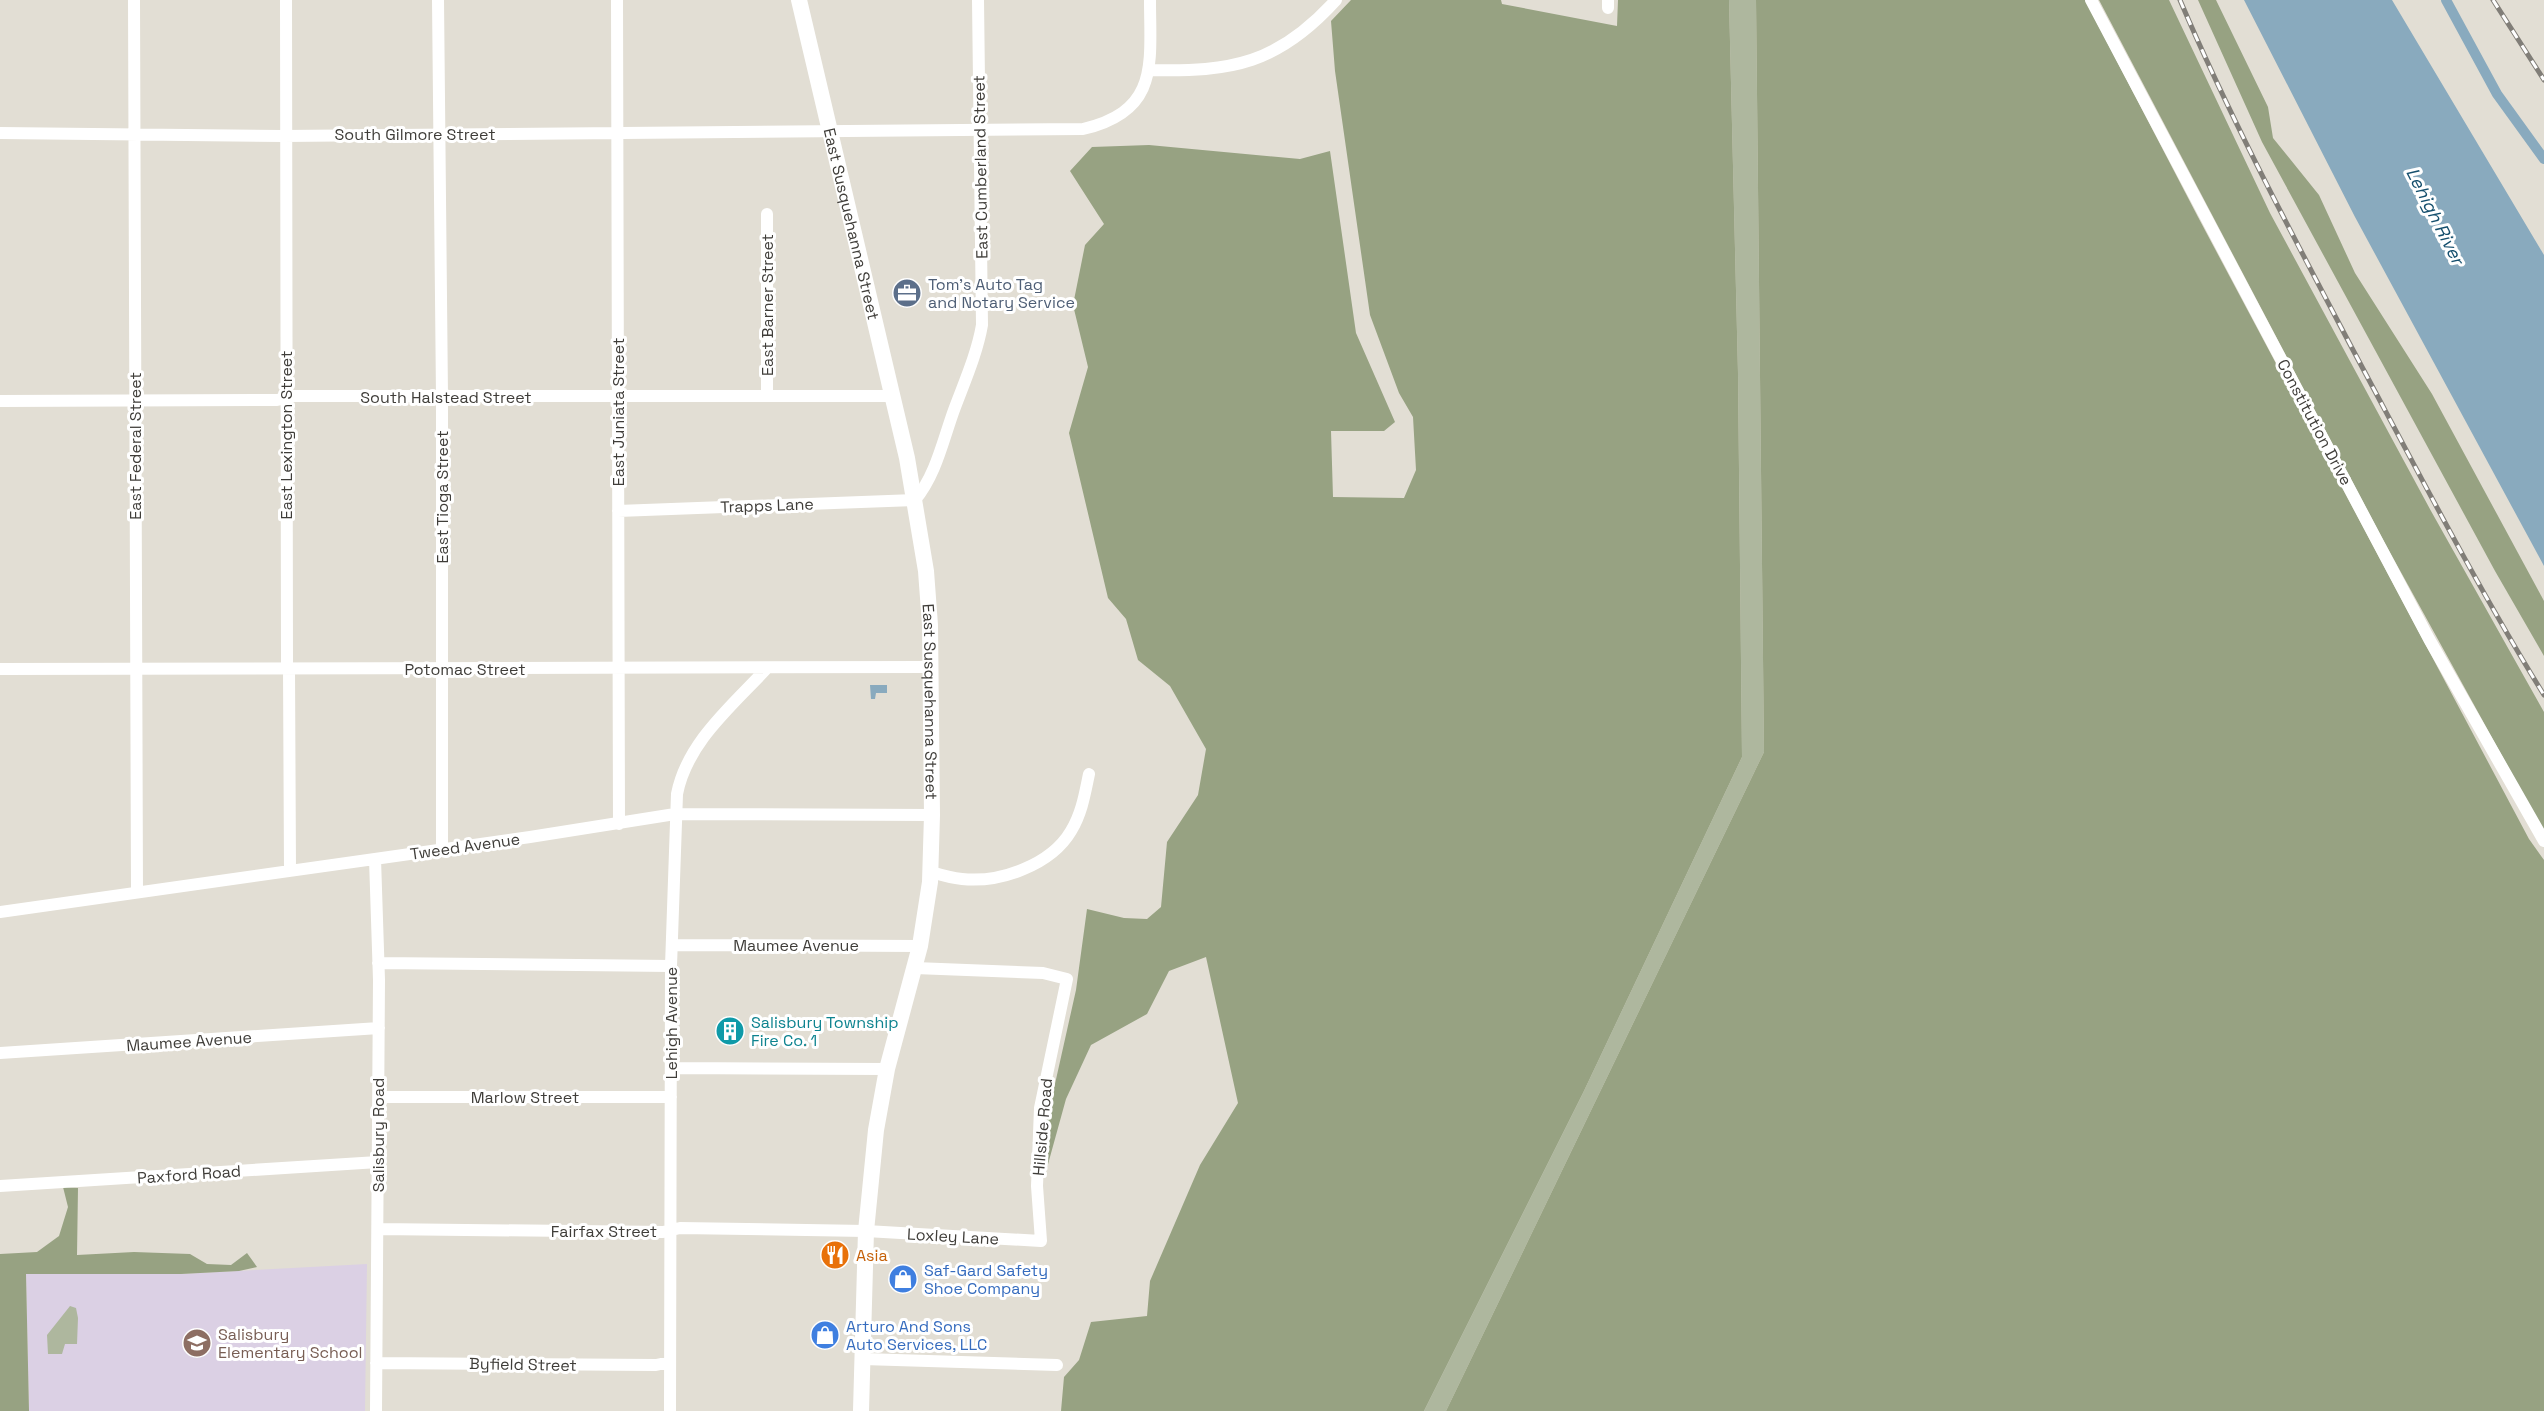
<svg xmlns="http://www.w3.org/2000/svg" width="2544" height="1411" font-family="'Space Grotesk',sans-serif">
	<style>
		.education { fill: #dbd0e4 }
		.green { fill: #aeb79e }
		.forest { fill: #97a282 }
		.water { fill: #89aabe }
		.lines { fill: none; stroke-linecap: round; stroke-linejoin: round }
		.canal { stroke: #89aabe; stroke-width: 10 }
		.street { stroke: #fff; stroke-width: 12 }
		.secondary { stroke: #fff; stroke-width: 16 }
		.rail-casing { stroke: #817e78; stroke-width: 5 }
		.rail { stroke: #fff; stroke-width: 3; stroke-dasharray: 9; stroke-linecap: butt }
		.labels { text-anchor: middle; stroke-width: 6; stroke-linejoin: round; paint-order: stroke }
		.street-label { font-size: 16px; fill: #3f3d39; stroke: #fff }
		.service-label { font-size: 16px; fill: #4e5e75; stroke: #fff; text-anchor: start }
		.culture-label { font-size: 16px; fill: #0d838f; stroke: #fff; text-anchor: start }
		.food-label { font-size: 16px; fill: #c56008; stroke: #fff; text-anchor: start }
		.shop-label { font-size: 16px; fill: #366cbe; stroke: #fff; text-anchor: start }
		.education-label { font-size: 16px; fill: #785e54; stroke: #fff; text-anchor: start }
		.water-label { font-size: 18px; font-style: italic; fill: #154f6d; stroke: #fff }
	</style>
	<rect width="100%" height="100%" fill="#e2ded4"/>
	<!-- education -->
	<path class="education" d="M367,1264l-2,147h-336l-3,-137h155z"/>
	<!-- green -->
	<path class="green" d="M1729,0h27l8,752 -318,659h-22l159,-318 159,-336 -4,-384z
		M70,1306l6,2 2,10 -1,26h-12l-3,10h-14l-1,-19z"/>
	<!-- forest -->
	<path class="forest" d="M1351,0h150l1,4 115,22 1,-26h111l9,373 4,384 -159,336 -159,318h-363l3,-34 15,-17 12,-38 56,-6 3,-35 50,-116 38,-62 -32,-146 -37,14 -22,43 -56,31 -25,54 -21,76 -3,-33 34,-152 11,-81 37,9 23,1 14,-12 6,-65 31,-47 8,-46 -36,-63 -32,-26 -12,-41 -18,-21 -39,-165 19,-66 -15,-62 12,-60 19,-21 -34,-53 22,-24 57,-2 151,14 30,-8 26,182 39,89 -11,9h-53l2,66 71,1 12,-28 -3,-53 -14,-24 -29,-78 -35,-244 -4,-50z
		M1756,0h329l113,217 331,622 15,21v551h-1098l318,-659z
		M2099,0h70l101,213 161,298 113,201v120l-163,-296z
		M2198,0h18l52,107 5,31 46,57 36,78 77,121 112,207v55l-49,-85 -233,-429z
		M63,1187l15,1 -1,67 57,-3 56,2 17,10 24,1 16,-12 10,14 -18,4 -58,3h-155l3,137h-29v-157l37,-2 22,-16 9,-29z"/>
	<!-- water -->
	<path class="water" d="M2244,0h148l152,255v311l-189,-349z
		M870,685h17v8h-11l-1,6h-4z"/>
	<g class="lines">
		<!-- canal -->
		<path class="canal" d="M2446,0l51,94 47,65"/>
		<!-- street -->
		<path class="street" d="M134,0l3,892
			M286,0l1,664 2,5 1,201
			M438,0l4,397v452
			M617,0l2,824
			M1608,0v8
			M2091,0l338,639 115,202
			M1150,70c82,2 128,-6 186,-70
			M0,133l283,3 800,-7c77,-18 67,-66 67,-129
			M767,214v182
			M0,401l277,-1 17,-4h598
			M618,511l297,-11c21,-25 28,-60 39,-90 10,-27 23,-56 28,-85l-4,-325
			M0,669l930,-2
			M375,859l4,121 -3,431
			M931,872c10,3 21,6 31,7 38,4 89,-14 109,-48 11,-18 14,-38 18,-57
			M0,912l530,-75 145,-23 257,1
			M672,945l248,1
			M378,963l293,3
			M0,1053l379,-25
			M671,1068l216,1
			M379,1097h292
			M0,1186l378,-24
			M378,1229l285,3 17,-4 186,3 175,10 -4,-55 3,-78 27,-129 -24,-6 -128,-5
			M863,1359l194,6
			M376,1363l280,2 14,-3
			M670,1411l1,-445 6,-172c10,-52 56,-89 90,-126"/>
		<!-- secondary -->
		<path class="secondary" id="s1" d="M799,0l108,458 19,113 4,54 2,190 -2,67 -10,64 -33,123 -11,61 -10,101 -5,180"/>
		<!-- rail casing -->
		<g class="rail-casing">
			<path id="rail" d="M2180,0c51,120 112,234 173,350 62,116 122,233 191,345
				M2493,0l51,80"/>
		</g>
		<!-- rail -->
		<use href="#rail" class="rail"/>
	</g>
	<!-- icons -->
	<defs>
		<g id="office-disc" transform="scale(1.5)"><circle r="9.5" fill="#5c6f8a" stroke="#fff"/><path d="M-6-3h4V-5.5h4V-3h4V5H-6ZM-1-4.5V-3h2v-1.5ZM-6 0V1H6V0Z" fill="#fff"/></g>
		<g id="building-disc" transform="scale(1.5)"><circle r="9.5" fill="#0f9aa8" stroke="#fff"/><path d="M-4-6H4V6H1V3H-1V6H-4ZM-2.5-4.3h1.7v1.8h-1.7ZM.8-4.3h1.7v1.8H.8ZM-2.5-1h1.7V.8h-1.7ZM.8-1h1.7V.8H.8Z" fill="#fff"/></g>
		<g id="restaurant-disc" transform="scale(1.5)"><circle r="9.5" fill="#e8710a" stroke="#fff"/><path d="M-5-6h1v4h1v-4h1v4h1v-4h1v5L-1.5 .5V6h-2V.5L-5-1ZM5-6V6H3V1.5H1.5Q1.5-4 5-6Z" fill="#fff"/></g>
		<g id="shop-disc" transform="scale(1.5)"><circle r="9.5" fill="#3f7fe0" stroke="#fff"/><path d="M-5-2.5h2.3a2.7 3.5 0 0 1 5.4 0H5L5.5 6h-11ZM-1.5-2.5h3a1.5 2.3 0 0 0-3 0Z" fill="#fff"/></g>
		<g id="school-disc" transform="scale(1.5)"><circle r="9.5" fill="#8d6e63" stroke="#fff"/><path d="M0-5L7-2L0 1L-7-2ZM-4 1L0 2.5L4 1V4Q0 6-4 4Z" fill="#fff"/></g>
	</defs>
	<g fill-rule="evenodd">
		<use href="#office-disc" x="907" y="293"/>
		<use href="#building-disc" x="730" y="1031"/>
		<use href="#restaurant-disc" x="835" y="1255"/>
		<use href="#shop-disc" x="903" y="1279"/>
		<use href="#shop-disc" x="825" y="1335"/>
		<use href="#school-disc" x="197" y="1343"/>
	</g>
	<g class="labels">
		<!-- street labels -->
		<g class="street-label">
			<text x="415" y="140">South Gilmore Street</text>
			<text transform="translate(980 167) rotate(-91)" y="6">East Cumberland Street</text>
			<text dy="6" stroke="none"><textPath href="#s1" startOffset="230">East Susquehanna Street</textPath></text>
			<text transform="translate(767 305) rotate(-90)" y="6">East Barner Street</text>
			<text x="446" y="403">South Halstead Street</text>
			<text transform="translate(618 412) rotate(-90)" y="6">East Juniata Street</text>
			<text transform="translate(2315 422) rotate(62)" y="6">Constitution Drive</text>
			<text transform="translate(286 435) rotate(-90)" y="6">East Lexington Street</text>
			<text transform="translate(135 446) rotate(-90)" y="6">East Federal Street</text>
			<text transform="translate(442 497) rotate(-90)" y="6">East Tioga Street</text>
			<text transform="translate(767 505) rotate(-2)" y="6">Trapps Lane</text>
			<text x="465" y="675">Potomac Street</text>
			<text dy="6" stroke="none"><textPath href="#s1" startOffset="716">East Susquehanna Street</textPath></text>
			<text transform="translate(465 846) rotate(-8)" y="6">Tweed Avenue</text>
			<text x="796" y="951">Maumee Avenue</text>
			<text transform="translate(671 1023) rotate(-90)" y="6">Lehigh Avenue</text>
			<text transform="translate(189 1041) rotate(-4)" y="6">Maumee Avenue</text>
			<text x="525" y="1103">Marlow Street</text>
			<text transform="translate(1042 1127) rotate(-85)" y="6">Hillside Road</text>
			<text transform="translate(378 1135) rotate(-90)" y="6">Salisbury Road</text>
			<text transform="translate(189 1174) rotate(-4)" y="6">Paxford Road</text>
			<text x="604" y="1237">Fairfax Street</text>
			<text transform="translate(953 1236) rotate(3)" y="6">Loxley Lane</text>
			<text transform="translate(523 1364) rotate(1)" y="6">Byfield Street</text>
		</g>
		<!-- service labels -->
		<g class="service-label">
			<text x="928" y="290">Tom's Auto Tag<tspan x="928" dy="18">and Notary Service</tspan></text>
		</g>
		<!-- culture labels -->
		<g class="culture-label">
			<text x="751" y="1028">Salisbury Township<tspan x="751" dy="18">Fire Co. 1</tspan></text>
		</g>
		<!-- food labels -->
		<g class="food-label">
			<text x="856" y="1261">Asia</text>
		</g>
		<!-- shop labels -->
		<g class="shop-label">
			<text x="924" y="1276">Saf-Gard Safety<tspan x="924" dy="18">Shoe Company</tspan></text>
			<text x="846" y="1332">Arturo And Sons<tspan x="846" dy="18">Auto Services, LLC</tspan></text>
		</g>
		<!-- education labels -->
		<g class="education-label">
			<text x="218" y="1340">Salisbury<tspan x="218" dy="18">Elementary School</tspan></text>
		</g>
		<!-- water labels -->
		<g class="water-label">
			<text transform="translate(2435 216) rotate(63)" y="6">Lehigh River</text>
		</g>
	</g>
</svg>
